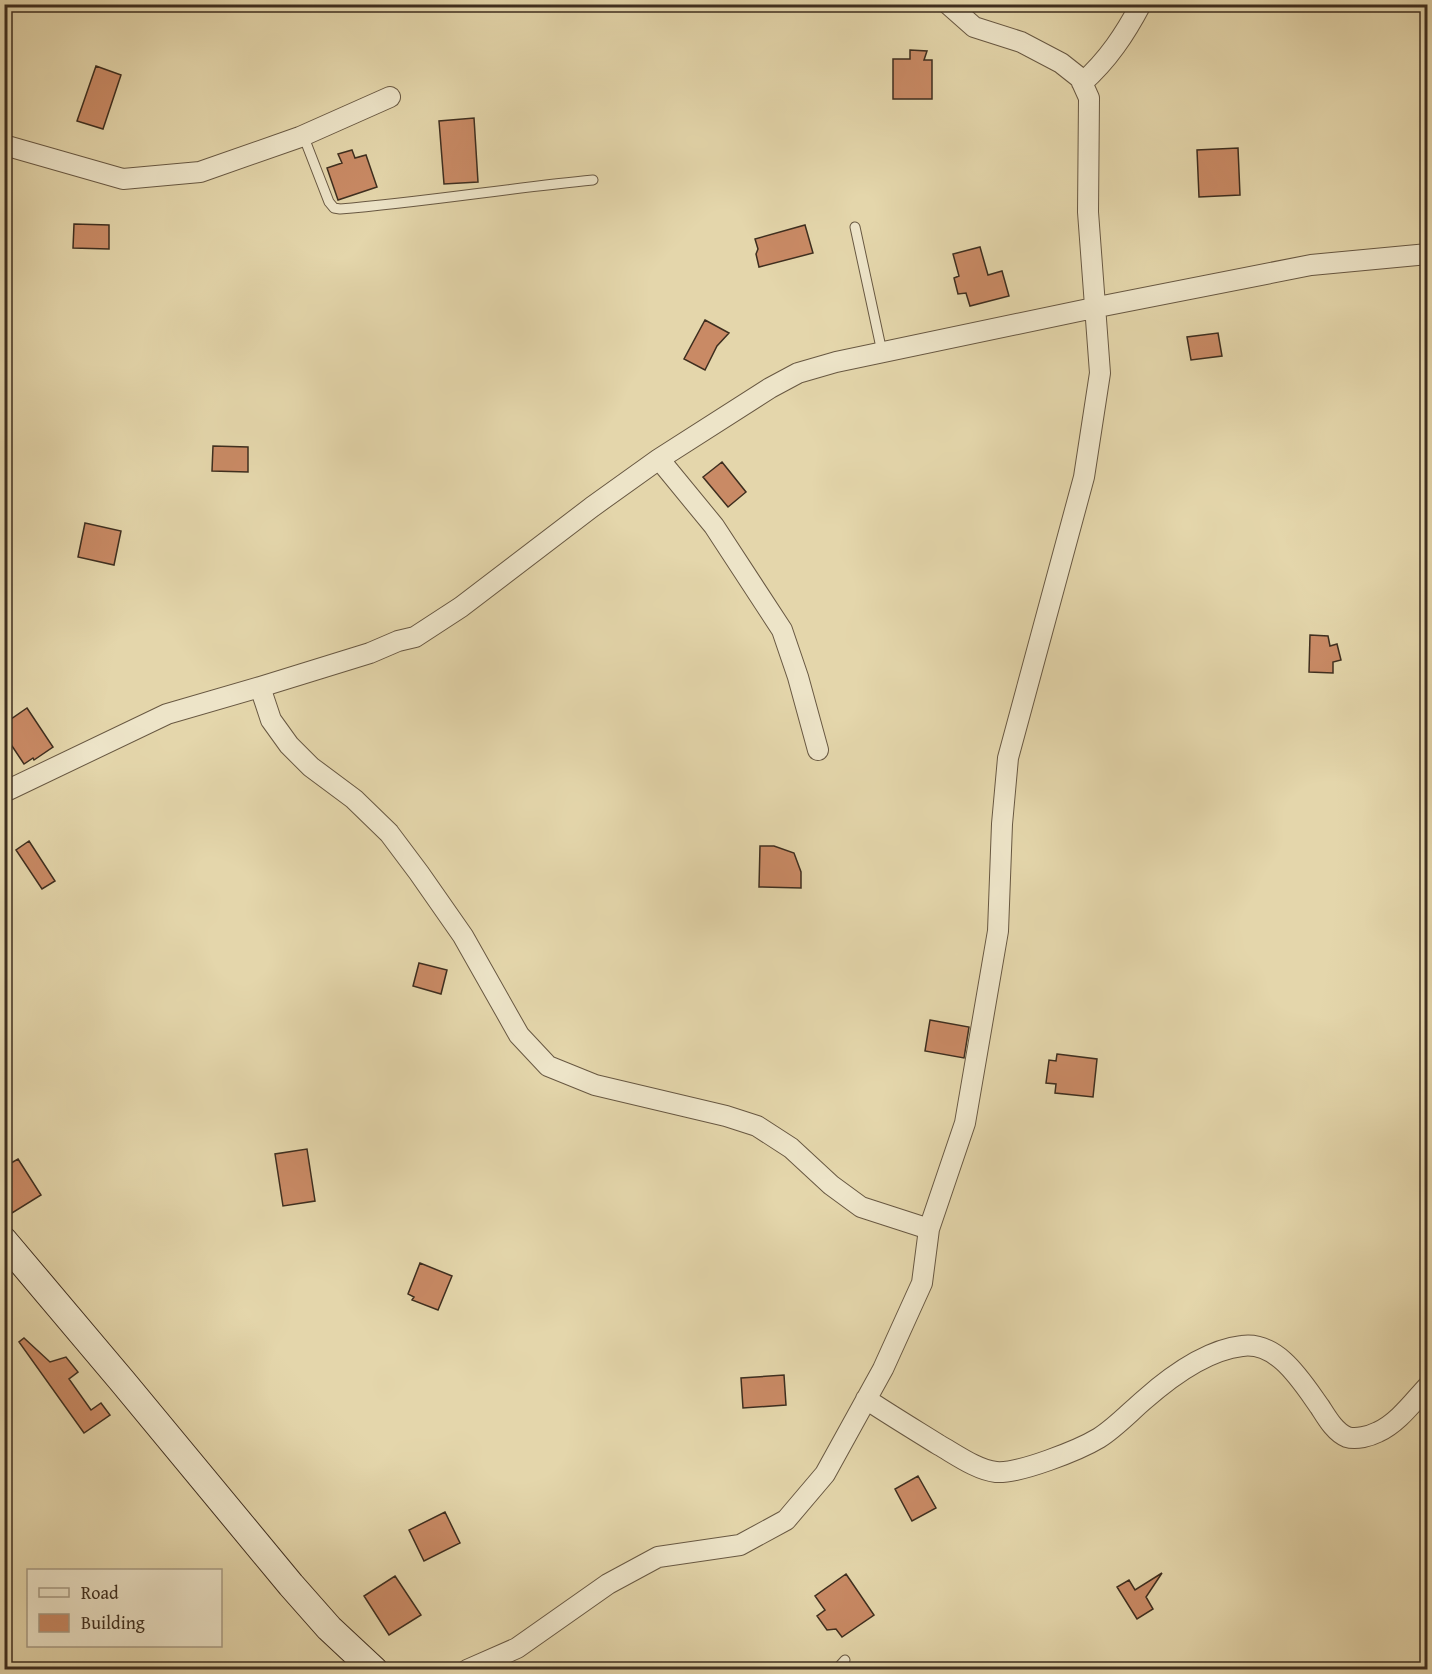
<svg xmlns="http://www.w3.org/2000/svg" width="1432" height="1674" font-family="'Gentium Book Plus',serif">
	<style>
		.building { fill: #c98a65; stroke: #3e2e1f; stroke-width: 1.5 }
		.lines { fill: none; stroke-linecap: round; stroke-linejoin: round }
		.service-casing { stroke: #685842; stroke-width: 11 }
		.minor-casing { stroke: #685842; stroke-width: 22 }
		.secondary-casing { stroke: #3e2e1f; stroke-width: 29 }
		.service { stroke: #ede4c8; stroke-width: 9 }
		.minor { stroke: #ede4c8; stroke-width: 20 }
		.secondary { stroke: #ede4c8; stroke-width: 27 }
	</style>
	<rect width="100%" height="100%" fill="#e4d6ab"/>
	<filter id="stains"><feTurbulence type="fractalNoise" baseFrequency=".00333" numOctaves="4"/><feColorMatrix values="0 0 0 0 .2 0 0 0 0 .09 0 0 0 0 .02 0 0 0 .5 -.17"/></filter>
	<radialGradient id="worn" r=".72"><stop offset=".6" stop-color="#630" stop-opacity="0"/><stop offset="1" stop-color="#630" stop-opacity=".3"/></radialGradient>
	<!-- building -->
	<path class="building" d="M910,50l17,1 -3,9h8v39h-39v-40h17z
		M96,66l25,9 -18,54 -26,-8z
		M474,118l4,64 -34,2 -5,-63z
		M1238,148l2,47 -41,2 -2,-47z
		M352,150l3,8 11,-3 11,32 -39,13 -11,-32 15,-5 -4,-9z
		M74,224l35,1v24l-36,-1z
		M805,225l8,28 -54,14 -3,-13 2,-5 -3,-10z
		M980,247l8,28 14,-4 7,25 -39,10 -4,-13 -8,1 -4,-16 5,-2 -6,-22z
		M705,320l24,13 -12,13 -12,24 -21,-11z
		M1218,333l4,23 -31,4 -4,-23z
		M213,446l35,1v25l-36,-1z
		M722,462l24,30 -18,15 -25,-30z
		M85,523l36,8 -7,34 -36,-8z
		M1310,635l18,1 2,10 7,-2 4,16 -8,2v11l-24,-1z
		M27,708l26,39 -19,13 -1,-2 -9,6 -20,-30v-10z
		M29,841l26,40 -13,8 -26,-39z
		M760,846h14l20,7 7,19v16l-42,-1z
		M419,963l28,7 -6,24 -28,-8z
		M930,1020l39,7 -5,31 -39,-7z
		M1057,1054l40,5 -4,38 -38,-4 1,-9 -10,-1 3,-23 7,1z
		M307,1149l8,52 -32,5 -8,-52z
		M18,1159l23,36 -29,18 -8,-12v-34z
		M420,1263l32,13 -14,34 -26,-10 2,-3 -6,-3z
		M24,1338l26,24 16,-5 12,15 -9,7 22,31 10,-7 9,12 -26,18 -65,-91z
		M784,1375l2,30 -43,3 -2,-30z
		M918,1476l18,32 -24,13 -17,-32z
		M445,1512l15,31 -36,18 -15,-31z
		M1162,1573l-16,24 7,12 -16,10 -20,-32 12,-7 6,10z
		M846,1574l28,41 -32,22 -6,-8 -9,1 -10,-14 8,-6 -10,-14z
		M395,1576l26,39 -32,20 -25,-39z"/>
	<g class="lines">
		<!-- service casing -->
		<g class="service-casing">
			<path id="service" d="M303,135l26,67 5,6 6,1c85,-7 169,-21 253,-29
				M855,227l27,125
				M836,1670l9,-10"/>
		</g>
		<!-- minor casing -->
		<g class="minor-casing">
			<path id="minor" d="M1082,83c26,-23 43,-49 59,-79
				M4,145l119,34 77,-7 100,-35 90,-40
				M659,459l55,67 68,104 16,47 20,73
				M260,687l11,33 18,25 22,22 43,32 35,34 30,40 44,63 56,99 29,31 47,19 131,31 31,10 34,22 40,37 30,22 68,22
				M4,792l163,-78 93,-27 110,-34 28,-12 17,-4 46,-30 131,-100 67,-48 111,-71 28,-15 38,-11 267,-56 208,-41 117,-11
				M866,1399c24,16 49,31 73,46 16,9 38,25 57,27 23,2 83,-22 103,-34 16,-10 31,-26 45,-38 26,-23 63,-50 98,-54 36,-5 60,36 78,61 7,11 15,25 27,30 9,3 23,-1 31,-5 20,-9 35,-30 50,-46
				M467,1670l50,-22 91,-64 50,-27 82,-12 46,-25 39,-46 58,-105 39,-86 7,-54 36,-106 33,-192 4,-107 6,-66 76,-281 16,-104 -12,-161 1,-114 -9,-20 -19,-15 -40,-21 -47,-15 -26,-23"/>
		</g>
		<!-- secondary casing -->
		<g class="secondary-casing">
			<path id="secondary" d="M4,1241l119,141 168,203 38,43 45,42"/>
		</g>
		<!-- service -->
		<use href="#service" class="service"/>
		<!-- minor -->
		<use href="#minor" class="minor"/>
		<!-- secondary -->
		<use href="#secondary" class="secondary"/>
	</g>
	<!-- margin -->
	<rect width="1432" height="1674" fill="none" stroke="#e4d6ab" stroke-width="24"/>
	<rect x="6" y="6" width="1420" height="1662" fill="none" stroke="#3e2e1f" stroke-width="3"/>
	<rect x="12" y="12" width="1408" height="1650" fill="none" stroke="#3e2e1f" stroke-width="1.5"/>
	<!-- legend -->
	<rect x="27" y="1569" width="195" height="78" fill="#ede4c8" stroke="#a79b84" stroke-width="1.5"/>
	<rect x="39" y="1588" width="30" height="9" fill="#ede4c8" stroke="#a79b84" stroke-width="1.5"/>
	<text x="81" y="1599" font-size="18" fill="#3e2e1f">Road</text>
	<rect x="39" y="1614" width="30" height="18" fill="#c98a65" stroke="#a79b84" stroke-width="1.5"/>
	<text x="81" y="1629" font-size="18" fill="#3e2e1f">Building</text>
	<rect width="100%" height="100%" filter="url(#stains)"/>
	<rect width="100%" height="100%" fill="url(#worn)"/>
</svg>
